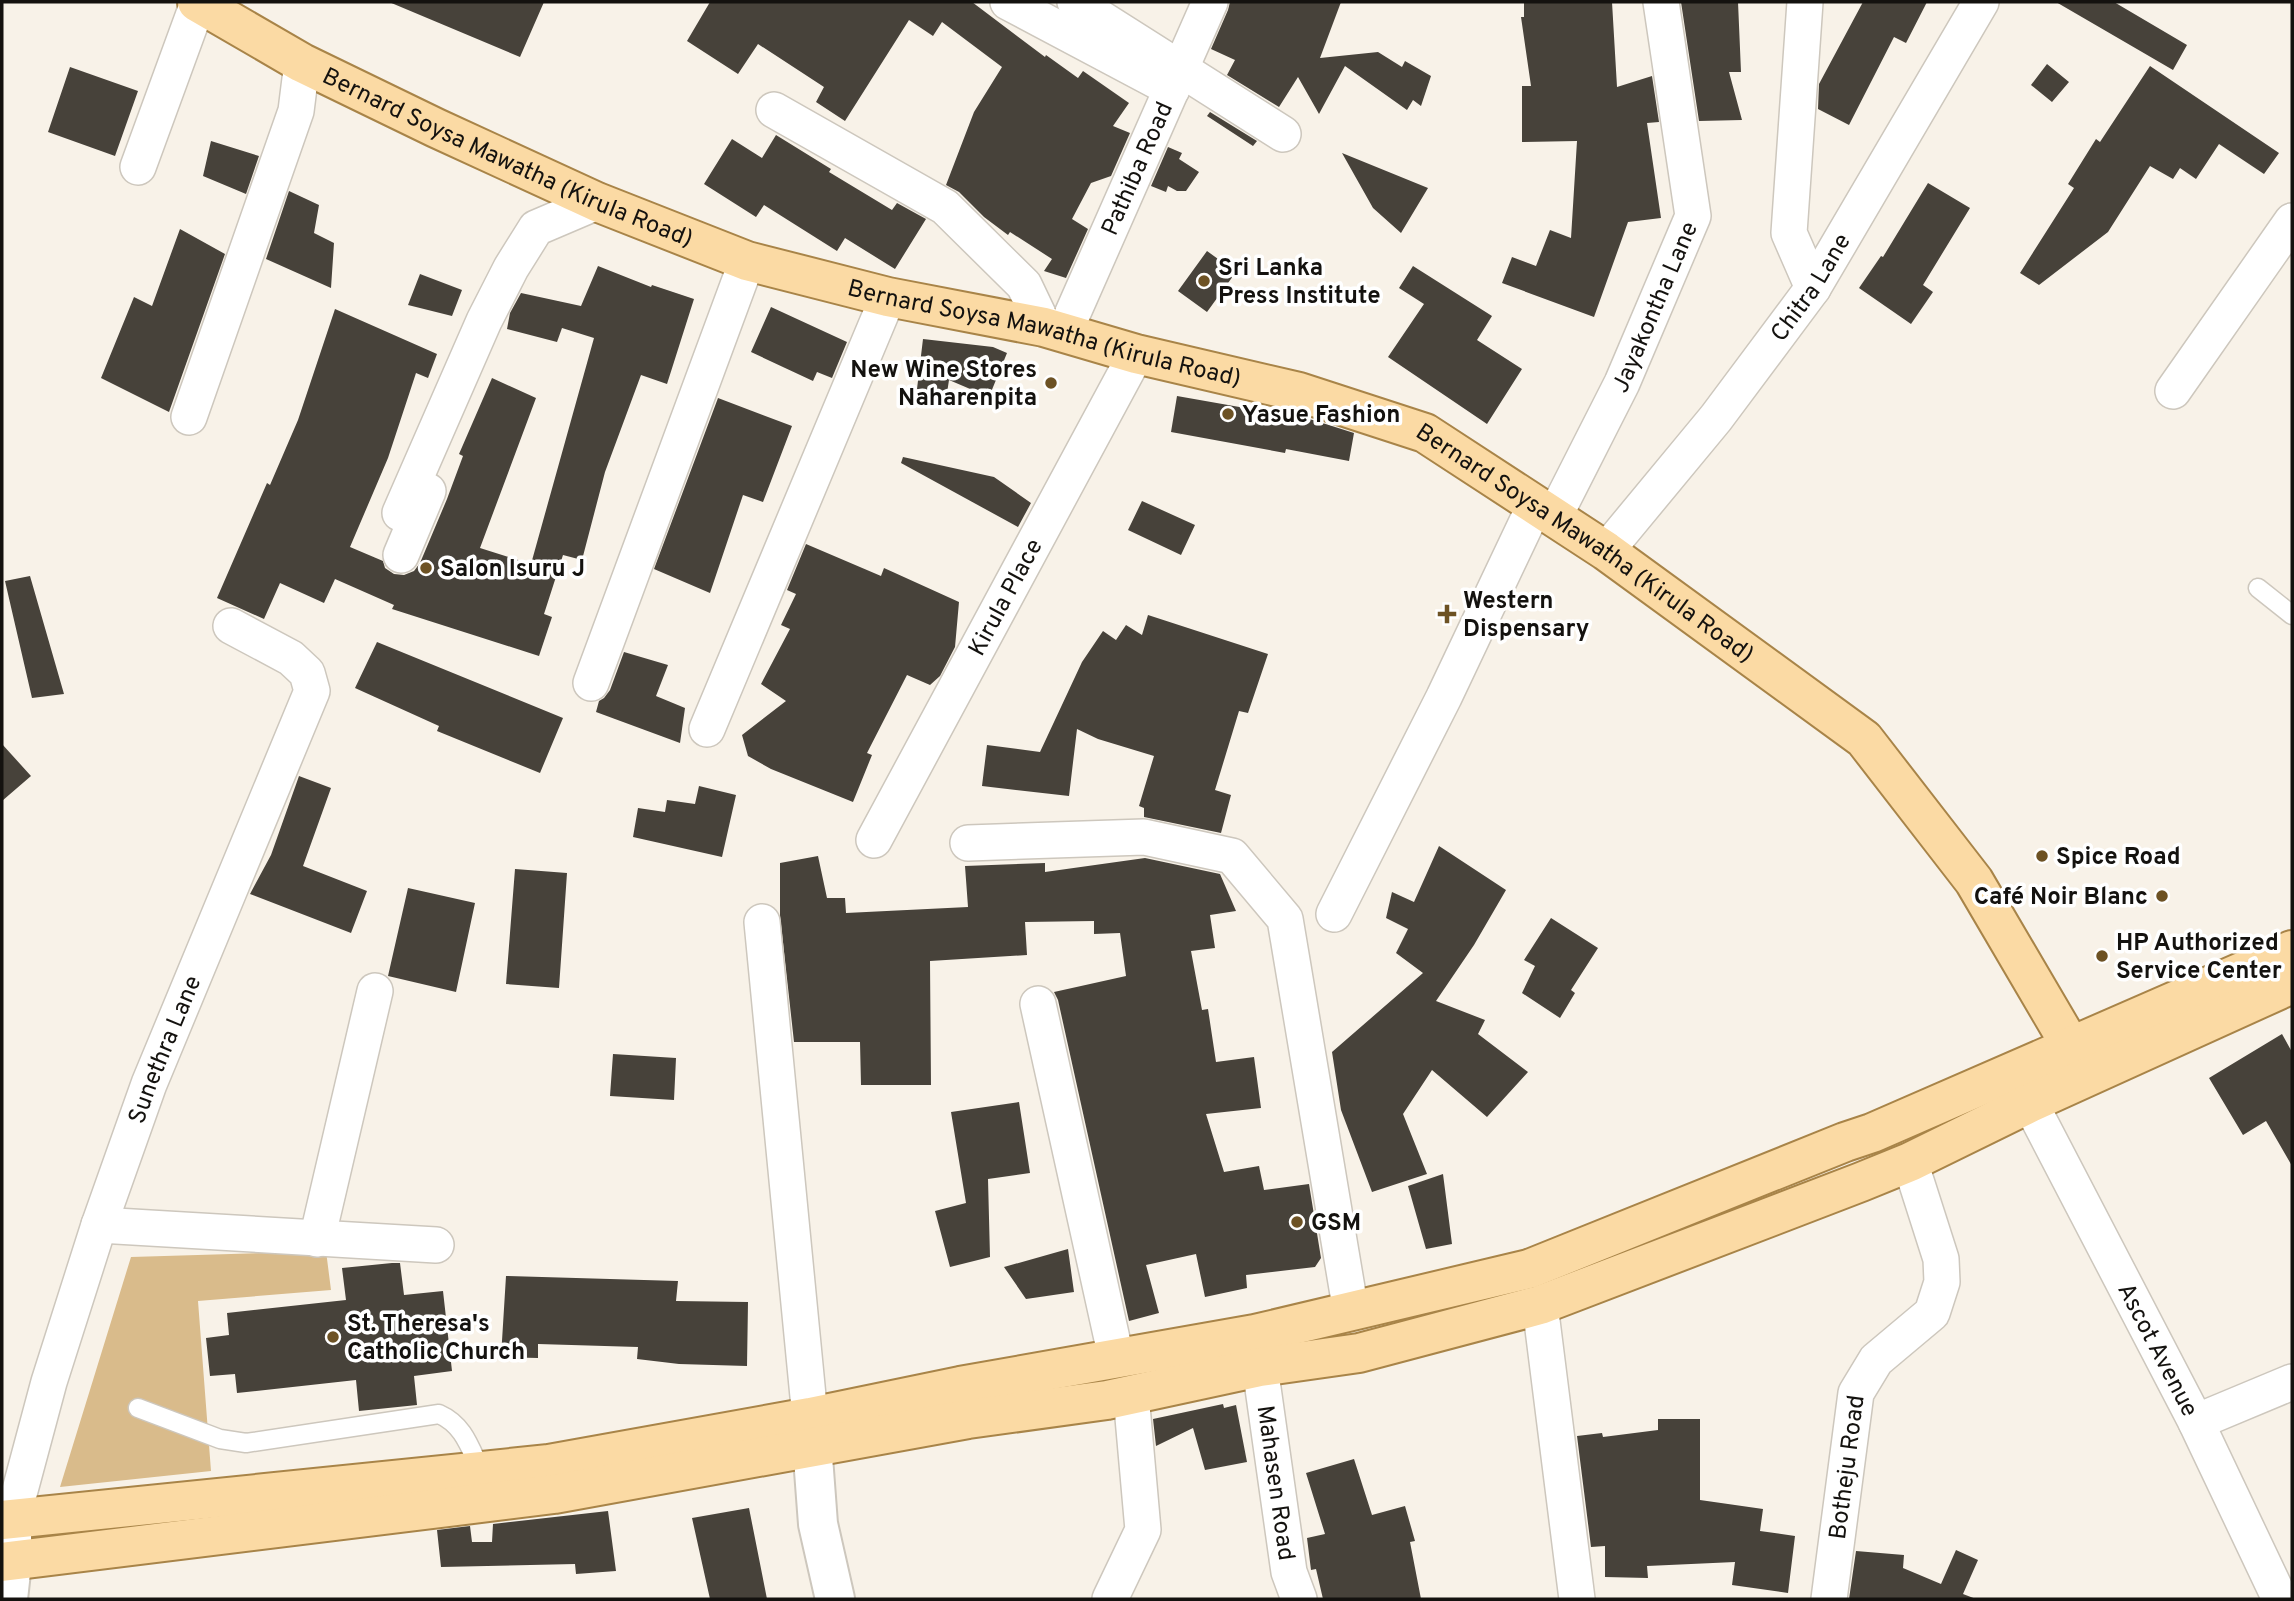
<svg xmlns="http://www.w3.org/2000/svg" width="2294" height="1601" font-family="Overpass,sans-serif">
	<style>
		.green { fill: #d9bb8b }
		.building { fill: #47423a }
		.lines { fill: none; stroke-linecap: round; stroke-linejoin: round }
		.service-casing { stroke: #cdc7bd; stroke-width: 21 }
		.minor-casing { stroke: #cdc7bd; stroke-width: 38 }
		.tertiary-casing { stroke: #cdc7bd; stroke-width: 42 }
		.secondary-casing { stroke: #cdc7bd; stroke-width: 42 }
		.primary-casing { stroke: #a88448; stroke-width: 42 }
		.service { stroke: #fff; stroke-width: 18 }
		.minor { stroke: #fff; stroke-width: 35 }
		.tertiary { stroke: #fff; stroke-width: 38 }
		.secondary { stroke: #fff; stroke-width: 38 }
		.primary { stroke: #fbdaa4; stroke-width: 38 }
		.poi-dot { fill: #6d5224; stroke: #fff; stroke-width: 2.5 }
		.labels { text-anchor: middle; stroke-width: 7; stroke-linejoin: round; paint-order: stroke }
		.street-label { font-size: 24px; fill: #14120f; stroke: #fff }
		.poi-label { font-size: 24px; font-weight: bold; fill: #14120f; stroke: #fff; text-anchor: start }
	</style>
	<rect width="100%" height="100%" fill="#f8f2e8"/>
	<!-- green -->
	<path class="green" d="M326,1251l5,39 -133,11 13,170 -151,16 71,-230z"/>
	<!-- building -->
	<path class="building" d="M389,2h155l-24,55z
		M710,2h262l73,55 1,-2 32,23 5,-7 46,32 -16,23 17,7 -19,43 -20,7 -19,36 16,10 -22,49 -22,-7 8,-12 -42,-27 -2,3 -24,-18 -25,-25 -13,-7 28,-73 28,-45 -60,-45 -9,14 -24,-16 -64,101 -29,-19 8,-15 -66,-43 -20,30 -51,-33z
		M1230,2h111l-21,56 58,-6 24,15 3,-6 26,15 -10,30 -8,-6 -6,10 -62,-44 -26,48 -21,-37 -19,30 -52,-32 8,-15 -24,-11 17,-39z
		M1524,2h88l5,85 35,-11 7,46 -12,1 14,95 -33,4 -34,95 -92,-34 10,-26 24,9 14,-36 21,8 6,-97 -55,1v-56h9l-10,-69h3z
		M1681,2h57l3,70h-12l13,48 -43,1z
		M1863,2h64l-21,41 -12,-6 -45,88 -31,-16 1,-25z
		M2056,2h58l73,43 -14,25z
		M2047,64l22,18 -17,20 -21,-17z
		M2150,66l129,87 -15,21 -45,-30 -23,35 -16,-11 -7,11 -23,-13 -42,66 -69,53 -19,-12 54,-85 -6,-4 28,-45 4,3z
		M70,67l68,24 -23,65 -67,-24z
		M1210,112l47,29 -4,5 -46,-30z
		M776,135l55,34 -2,3 63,38 5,-7 29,16 -31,50 -50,-31 -8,13 -73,-46 -8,12 -52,-33 28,-45 30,19z
		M211,141l48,15 -13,38 -43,-18z
		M1168,147l14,6 -3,6 20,13 -13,19h-9l-9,-5 -2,6 -15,-6z
		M1342,153l86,35 -27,45 -28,-25z
		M1928,183l42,25 -47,77 10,7 -22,32 -52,-36 22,-32 2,1z
		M289,191l30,14 -5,28 20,10 -3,45 -65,-29z
		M180,229l45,25 -56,158 -68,-34 33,-81 18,9z
		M1207,251l29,21 -29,40 -29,-21z
		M598,266l53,21 1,-2 42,14 -27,85 -26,-9 -36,97 -23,88 -19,-5 -19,59 8,3 -13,39 -147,-47 2,-4 -59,-26 -11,24 -44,-20 -16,36 -47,-21 50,-115 3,2 28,-65 37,-111 102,45 -9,24 -12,-5 -28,85 -38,89 33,14 2,7 9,6 10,1 10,-4 6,-8 27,-64 16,-43 -4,-2 33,-76 44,20 -56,150 51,16 63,-226 -32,-10 -5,14 -50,-13 3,-16 11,-20 60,13z
		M1413,266l79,50 -15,24 45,29 -35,55 -99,-67 36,-53 -25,-16z
		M420,274l42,16 -10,26 -44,-11z
		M771,307l76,35 -15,36 -15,-6 -4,9 -62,-29z
		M923,339l70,8 14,6 -18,44 -40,-17 -2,13 -30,-4z
		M1177,396l136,24 41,13 -5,28 -63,-12 -1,4 -114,-21z
		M718,398l74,28 -29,76 -20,-7 -33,98 -56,-24z
		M903,457l91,20 37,26 -13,24 -117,-64z
		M1142,501l53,24 -14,30 -53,-25z
		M806,544l75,32 3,-8 75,34 -4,45 -15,29 -10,9 -23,-10 -40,78 5,2 -19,47 -82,-33 -23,-13 -6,-21 44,-34 -25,-17 29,-55 -9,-4 15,-31 -9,-4z
		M30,576l34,118 -32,4 -27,-117z
		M1148,615l120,39 -20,59 -9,-2 -24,79 16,5 -10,38 -77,-16v-9l-5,-2 15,-50 -56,-17 -21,-10 -8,67 -87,-10 5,-41 53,7 42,-90 21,-31 13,9 10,-15 16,10z
		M377,642l186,76 -23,55 -103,-42 2,-5 -84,-38z
		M624,652l44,13 -12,31 29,12 -5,35 -84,-31 3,-11 5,-3 6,-8z
		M2,744l29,32 -29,25z
		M299,776l32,12 -28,78 64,25 -16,42 -101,-39 21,-39z
		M699,786l37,9 -14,62 -89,-20 5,-29 27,4 2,-12 28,4z
		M1439,846l67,44 -32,55 -38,56 49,19 -7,14 50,38 -41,45 -55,-47 -29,44 24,60 -55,18 -31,-82 -9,-58 91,-79 -27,-20 12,-24 -22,-11 6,-26 22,10z
		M818,856l9,42h18l1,15 122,-6 -3,-41 80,-3v9l100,-14 75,16 16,37 -26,4 5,33 -24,3 11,59 6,-1 8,53 38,-5 7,51 -55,6 18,58 35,-6 5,24 45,-6 12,74 -6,9 -69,8 1,13 -42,9 -9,-43 -50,11 13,48 -30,8 -71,-321 -4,-8 72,-16 -6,-43 -26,1v-13l-69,1 2,33 -97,6 1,124h-70l-1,-43h-66l-14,-127v-52z
		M515,869l52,4 -8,115 -53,-4z
		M408,888l67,15 -19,89 -68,-16z
		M1551,918l47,30 -27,42 4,3 -15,25 -38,-25 13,-27 -11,-6z
		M2282,1034l10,18v114l-26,-45 -23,14 -34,-57z
		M613,1054l63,4 -2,42 -64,-4z
		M1019,1102l11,71 -42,6 2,78 -40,10 -15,-56 31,-8 -15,-91z
		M1443,1174l9,70 -26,5 -18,-63z
		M1068,1249l6,43 -48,7 -22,-32z
		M392,1263h8l4,32 39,-4 9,80 -38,5 3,29 -58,6 -3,-31 -119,13 -2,-19 -25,2 -4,-38 23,-3 -2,-22 119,-13 -4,-32z
		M506,1276l172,5 -2,20 72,1 -1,64 -68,-2 -42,-5 1,-12 -100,-3v14l-37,-1z
		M1223,1404l1,4 12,-3 11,57 -42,8 -12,-42 -37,18 -3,-27z
		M1658,1419h42v81l63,9 -3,22 35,5 -7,57 -56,-8 3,-23 -88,4 1,12 -43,-1v-31l-14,1 -14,-111 25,-3 1,4 55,-7z
		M1354,1459l18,56 33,-9 10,35 -5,1 11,57h-98l-7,-30 -5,1 -4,-32 18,-4 -19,-61z
		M749,1508l18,91h-57l-18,-81z
		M608,1511l8,60 -40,3 -1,-10 -134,3 -4,-37 33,-4 2,16h20l1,-18z
		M1956,1550l22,10 -15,34 13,5h-127l7,-48 48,4 -1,13 38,16z"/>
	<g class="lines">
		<!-- service casing -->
		<g class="service-casing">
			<path id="service" d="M2258,588l34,27
				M138,1408l82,31 26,4 193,-29c25,11 31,34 42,57"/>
		</g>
		<!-- minor casing -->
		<g class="minor-casing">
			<g id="minor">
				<path d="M1008,2l164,87"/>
				<path d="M1075,2l208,132"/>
				<path d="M1805,2l-16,231 24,55"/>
				<path d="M774,110l171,97 79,78 20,42"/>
				<path d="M138,167l60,-164"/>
				<path id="s1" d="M1064,333l146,-331"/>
				<path d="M2173,391l119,-170"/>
				<path d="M189,417l107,-306 6,-48"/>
				<path d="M400,513l84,-192 27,-53 25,-40 61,-26"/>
				<path id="s2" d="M1554,517l68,-134 71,-167 -32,-214"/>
				<path id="s3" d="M1606,551l110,-133 97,-130 168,-286"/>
				<path d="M401,555l27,-64"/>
				<path d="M591,683l156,-422"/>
				<path d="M707,729l181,-432"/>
				<path id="s4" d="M874,840l262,-486"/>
				<path d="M968,843l176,-6 88,19 53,63 66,393"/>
				<path d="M1334,914l110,-217 91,-192"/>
				<path d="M762,922l48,495"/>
				<path d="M1038,1004l78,353"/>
				<path id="s5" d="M2030,1103l166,319 84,177"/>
				<path d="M99,1225l337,20"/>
				<path d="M317,1239l58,-248"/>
				<path d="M1540,1305l37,294"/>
				<path id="s6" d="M1260,1367l29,205 10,27"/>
				<path d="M2196,1422l96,-40"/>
				<path id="s7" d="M12,1520l37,-138 50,-157 50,-141 163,-393 -5,-18 -16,-15 -60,-32"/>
				<path d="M1110,1599l33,-69 -12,-135"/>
				<path id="s8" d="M1829,1599l27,-206 20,-33 56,-47 10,-31 -1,-23 -31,-97"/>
			</g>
		</g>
		<!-- tertiary casing -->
		<g class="tertiary-casing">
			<path id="tertiary" d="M8,1599l4,-36v-43"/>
		</g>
		<!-- secondary casing -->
		<g class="secondary-casing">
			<path id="secondary" d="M810,1417l8,107 17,75"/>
		</g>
		<!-- primary casing -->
		<g class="primary-casing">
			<g id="primary">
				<path id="s9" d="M197,2l105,61 134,65 161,74 150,59 141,36 156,30 92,27 163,38 126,41 181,118 258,188 110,142 98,167 9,23"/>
				<path d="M2,1520l547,-56 261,-47 150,-31 295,-52 274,-65 316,-127 27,-9 420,-183"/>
				<path d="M2,1562l552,-68 414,-75 139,-19 153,-33 99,-14 181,-48 321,-123 49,-20 120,-59 262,-119"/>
			</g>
		</g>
		<!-- service -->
		<use href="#service" class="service"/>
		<!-- minor -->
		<use href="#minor" class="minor"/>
		<!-- tertiary -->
		<use href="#tertiary" class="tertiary"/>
		<!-- secondary -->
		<use href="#secondary" class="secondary"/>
		<!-- primary -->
		<use href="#primary" class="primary"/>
	</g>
	<!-- markers -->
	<g class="poi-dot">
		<circle cx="1204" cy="281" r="7"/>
		<circle cx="1051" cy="383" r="7"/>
		<circle cx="1228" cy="414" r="7"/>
		<circle cx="426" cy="568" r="7"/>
		<path d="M1443.5 603.5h7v7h7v7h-7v7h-7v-7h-7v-7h7z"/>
		<circle cx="2042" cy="856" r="7"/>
		<circle cx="2162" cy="896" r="7"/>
		<circle cx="2102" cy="956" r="7"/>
		<circle cx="1297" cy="1222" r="7"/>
		<circle cx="333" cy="1337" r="7"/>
	</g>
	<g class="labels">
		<!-- street labels -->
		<g class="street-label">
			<text dy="8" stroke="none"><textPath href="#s9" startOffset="348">Bernard Soysa Mawatha (Kirula Road)</textPath></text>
			<text dy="8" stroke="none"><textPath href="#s1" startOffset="180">Pathiba Road</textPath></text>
			<text dy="8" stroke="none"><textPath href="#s3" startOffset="334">Chitra Lane</textPath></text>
			<text dy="8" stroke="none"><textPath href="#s2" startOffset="233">Jayakontha Lane</textPath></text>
			<text dy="8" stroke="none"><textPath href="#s9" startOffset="915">Bernard Soysa Mawatha (Kirula Road)</textPath></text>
			<text dy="8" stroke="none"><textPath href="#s9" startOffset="1503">Bernard Soysa Mawatha (Kirula Road)</textPath></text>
			<text dy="8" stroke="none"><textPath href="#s4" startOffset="276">Kirula Place</textPath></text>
			<text dy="8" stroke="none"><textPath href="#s7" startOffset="495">Sunethra Lane</textPath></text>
			<text dy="8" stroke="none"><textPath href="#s5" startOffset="278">Ascot Avenue</textPath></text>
			<text dy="8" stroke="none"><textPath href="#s8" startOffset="133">Botheju Road</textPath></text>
			<text dy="8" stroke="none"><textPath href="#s6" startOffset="117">Mahasen Road</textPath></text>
		</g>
		<!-- poi labels -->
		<g class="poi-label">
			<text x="1218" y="275">Sri Lanka<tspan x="1218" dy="28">Press Institute</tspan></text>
			<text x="1037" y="377" text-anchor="end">New Wine Stores<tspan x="1037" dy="28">Naharenpita</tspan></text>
			<text x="1242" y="422">Yasue Fashion</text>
			<text x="440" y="576">Salon Isuru J</text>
			<text x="1463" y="608">Western<tspan x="1463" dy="28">Dispensary</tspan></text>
			<text x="2056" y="864">Spice Road</text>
			<text x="2148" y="904" text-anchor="end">Café Noir Blanc</text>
			<text x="2116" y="950">HP Authorized<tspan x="2116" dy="28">Service Center</tspan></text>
			<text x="1311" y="1230">GSM</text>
			<text x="347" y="1331">St. Theresa's<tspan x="347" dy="28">Catholic Church</tspan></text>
		</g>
	</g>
	<!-- border -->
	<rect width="2294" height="1601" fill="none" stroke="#14120f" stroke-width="7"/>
</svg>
